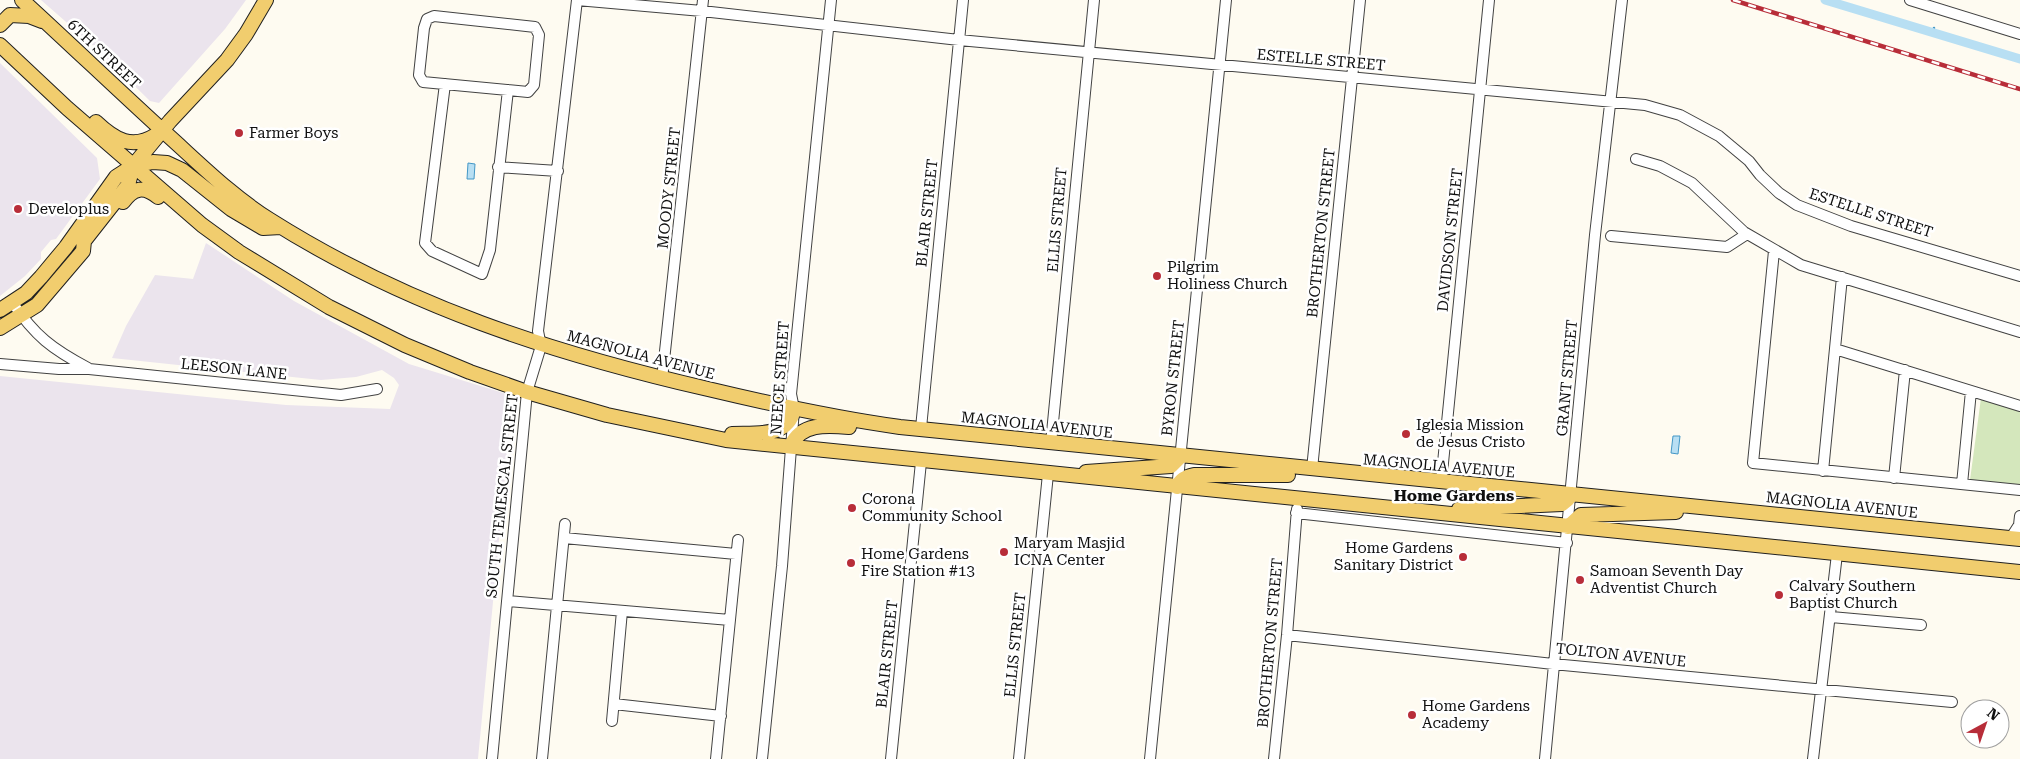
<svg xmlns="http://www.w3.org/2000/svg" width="2020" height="759" font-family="'Roboto Serif',serif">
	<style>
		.industrial { fill: #ebe4ed }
		.green { fill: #d4e7bc }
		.water { fill: #b8dff3; stroke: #4397c6 }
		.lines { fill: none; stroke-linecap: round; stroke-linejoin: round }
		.stream { stroke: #4397c6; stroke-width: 2.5 }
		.canal { stroke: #b8dff3; stroke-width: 9 }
		.minor-casing { stroke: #424242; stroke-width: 12 }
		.major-casing { stroke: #202020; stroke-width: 16 }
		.minor { stroke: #fff; stroke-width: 10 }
		.major { stroke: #f1cd6e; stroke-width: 14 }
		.rail-casing { stroke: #b82d39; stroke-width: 4.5 }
		.rail { stroke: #fff; stroke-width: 2.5; stroke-dasharray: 8; stroke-linecap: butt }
		.poi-dot { fill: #b82d39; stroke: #fff; stroke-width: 2 }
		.labels { text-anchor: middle; stroke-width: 5; stroke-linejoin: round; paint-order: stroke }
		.street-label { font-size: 15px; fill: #0f0f0f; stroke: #fff }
		.poi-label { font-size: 15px; fill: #0f0f0f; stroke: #fff; text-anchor: start }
		.neighbourhood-label { font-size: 16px; font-weight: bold; fill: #0f0f0f; stroke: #fff }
	</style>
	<rect width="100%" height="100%" fill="#fefbf1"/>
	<!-- industrial -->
	<path class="industrial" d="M41,0h205l-21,29 -66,74 -9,-2 -53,-52z
		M0,63l97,95 3,21 -44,60 -5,1 -10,12v7l-16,17 -25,20z
		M206,243l88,58 115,63 101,31v29l-32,335h-478v-383l286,29 104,4 9,-24 -5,-7 -12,-8 -26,7 -35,3 -209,-22 14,-32 29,-51 38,4z"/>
	<!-- green -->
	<path class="green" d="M1981,398l39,12v76l-50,-6z"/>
	<!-- water -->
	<path class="water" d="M468,163l7,1 -1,15h-7z
		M1673,436h7l-2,18 -7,-1z"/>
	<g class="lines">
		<!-- stream -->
		<path class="stream" d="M1932,33l2,-5"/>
		<!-- canal -->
		<path class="canal" d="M1825,0l195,59"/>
		<!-- minor casing -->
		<g class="minor-casing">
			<path id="minor" d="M577,0l125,11 257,29 686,65 35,10 39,21 30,25 11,14 19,18 18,12 54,21 169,50
				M1910,0l110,34
				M434,16l101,11 4,8 -5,50 -6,7 -105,-10 -4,-7 5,-47 3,-9z
				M445,84l-20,159 7,8 50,23 8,-24 18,-160
				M1636,159l24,7 32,17 52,49 57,33 219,67
				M498,167l60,4
				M1611,236l116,11 20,-13
				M1774,251l-21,212 267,27
				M12,302c23,34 40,47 76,66
				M1835,349l185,57
				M0,364l59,5h30l252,26 36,-6
				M662,379l41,-379
				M921,428l42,-428
				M1051,443l43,-443
				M1312,469l48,-469
				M1823,471l19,-194
				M1894,478l11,-108
				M1441,483l48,-483
				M1962,484l9,-93
				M1296,513l271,30
				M564,538l172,16
				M2010,539l9,-14 1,-9
				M507,601l223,19
				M1831,617l90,8
				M1287,635l266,29 399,38
				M614,704l107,12
				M612,721l10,-110
				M492,759l35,-367 14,-46 -3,-15 39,-331
				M542,759l23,-235
				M716,759l22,-219
				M762,759l20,-193 12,-157 -3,-15 40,-394
				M891,759l30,-297
				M1019,759l29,-285
				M1150,759l76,-759
				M1274,759l13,-124 10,-126
				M1545,759l50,-524 27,-235
				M1813,759l24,-205"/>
		</g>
		<!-- major casing -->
		<g class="major-casing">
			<path id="major" d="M22,0c47,43 93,87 140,130 35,31 68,65 108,90 136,86 282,133 438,169 63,15 127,29 192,38l1120,112
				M0,25l10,-10 19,1 13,5
				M0,45l67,63 135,117 37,27 90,55 76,38 65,27 57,20 80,23 119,25 1294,132
				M96,122c19,18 36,28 60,13
				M133,166l20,-4 14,1 15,7 49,39 32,19 18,-1
				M123,202c11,-15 21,-16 35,-5
				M0,310l26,-17 15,-16 25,-30 50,-70 17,-11 37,-45 57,-61 19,-26 20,-34
				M0,328l37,-23 46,-54 1,-10 44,-56 5,-19
				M732,434c24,-1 56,4 62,-25
				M791,446c9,-23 36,-21 58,-19
				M1086,472l85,-6 10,-10
				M1177,487c4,-8 8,-10 17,-12h94
				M1459,509l103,-5 6,-5 4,-5
				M1568,527l13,-12 95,-3"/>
		</g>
		<!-- minor -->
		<use href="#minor" class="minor"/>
		<!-- major -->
		<use href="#major" class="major"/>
		<!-- rail casing -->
		<g class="rail-casing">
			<path id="rail" d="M1733,0l287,89"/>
		</g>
		<!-- rail -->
		<use href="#rail" class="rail"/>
	</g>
	<!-- markers -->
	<g class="poi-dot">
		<circle cx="239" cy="133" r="5"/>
		<circle cx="18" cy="209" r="5"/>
		<circle cx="1157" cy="276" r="5"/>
		<circle cx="1406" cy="434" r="5"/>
		<circle cx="852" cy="508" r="5"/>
		<circle cx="1004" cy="552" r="5"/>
		<circle cx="1463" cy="557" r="5"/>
		<circle cx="851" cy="563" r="5"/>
		<circle cx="1580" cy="580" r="5"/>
		<circle cx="1779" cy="595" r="5"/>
		<circle cx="1412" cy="715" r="5"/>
	</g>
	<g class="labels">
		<!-- street labels -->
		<g class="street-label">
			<text transform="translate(104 54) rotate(43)" y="5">6TH STREET</text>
			<text transform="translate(1321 60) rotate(5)" y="5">ESTELLE STREET</text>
			<text transform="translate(669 188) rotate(-84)" y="5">MOODY STREET</text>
			<text transform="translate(927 213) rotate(-84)" y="5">BLAIR STREET</text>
			<text transform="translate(1871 213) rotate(18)" y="5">ESTELLE STREET</text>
			<text transform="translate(1057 220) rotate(-85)" y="5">ELLIS STREET</text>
			<text transform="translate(1321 233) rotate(-84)" y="5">BROTHERTON STREET</text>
			<text transform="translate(1450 240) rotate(-84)" y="5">DAVIDSON STREET</text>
			<text transform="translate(641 355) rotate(15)" y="5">MAGNOLIA AVENUE</text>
			<text transform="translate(234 369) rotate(6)" y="5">LEESON LANE</text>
			<text transform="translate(780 378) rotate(-86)" y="5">NEECE STREET</text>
			<text transform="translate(1173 378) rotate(-84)" y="5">BYRON STREET</text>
			<text transform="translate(1567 378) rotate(-85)" y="5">GRANT STREET</text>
			<text transform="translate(1037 425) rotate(6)" y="5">MAGNOLIA AVENUE</text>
			<text transform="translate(1439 466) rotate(5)" y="5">MAGNOLIA AVENUE</text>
			<text transform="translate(502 496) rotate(-84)" y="5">SOUTH TEMESCAL STREET</text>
			<text transform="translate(1842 505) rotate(6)" y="5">MAGNOLIA AVENUE</text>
			<text transform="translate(1270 643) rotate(-85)" y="5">BROTHERTON STREET</text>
			<text transform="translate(1015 645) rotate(-84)" y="5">ELLIS STREET</text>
			<text transform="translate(887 654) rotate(-84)" y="5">BLAIR STREET</text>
			<text transform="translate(1621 655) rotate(6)" y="5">TOLTON AVENUE</text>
		</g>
		<!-- poi labels -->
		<g class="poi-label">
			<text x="249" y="138">Farmer Boys</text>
			<text x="28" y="214">Developlus</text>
			<text x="1167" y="272">Pilgrim<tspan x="1167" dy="17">Holiness Church</tspan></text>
			<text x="1416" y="430">Iglesia Mission<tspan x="1416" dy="17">de Jesus Cristo</tspan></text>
			<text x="862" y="504">Corona<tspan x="862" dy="17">Community School</tspan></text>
			<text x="1014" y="548">Maryam Masjid<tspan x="1014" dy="17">ICNA Center</tspan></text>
			<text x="1453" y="553" text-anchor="end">Home Gardens<tspan x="1453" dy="17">Sanitary District</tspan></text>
			<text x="861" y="559">Home Gardens<tspan x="861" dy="17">Fire Station #13</tspan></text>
			<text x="1590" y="576">Samoan Seventh Day<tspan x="1590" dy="17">Adventist Church</tspan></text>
			<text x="1789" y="591">Calvary Southern<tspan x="1789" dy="17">Baptist Church</tspan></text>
			<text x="1422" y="711">Home Gardens<tspan x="1422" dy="17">Academy</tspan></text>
		</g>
		<!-- neighbourhood labels -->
		<g class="neighbourhood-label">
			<text x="1454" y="501">Home Gardens</text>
		</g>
	</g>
	<!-- north arrow -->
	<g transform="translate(1985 724) rotate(40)"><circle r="24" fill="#ffffff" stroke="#9f9f9f"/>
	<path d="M0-4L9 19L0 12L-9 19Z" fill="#b82d39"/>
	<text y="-8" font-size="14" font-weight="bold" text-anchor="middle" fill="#0f0f0f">N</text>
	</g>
</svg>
